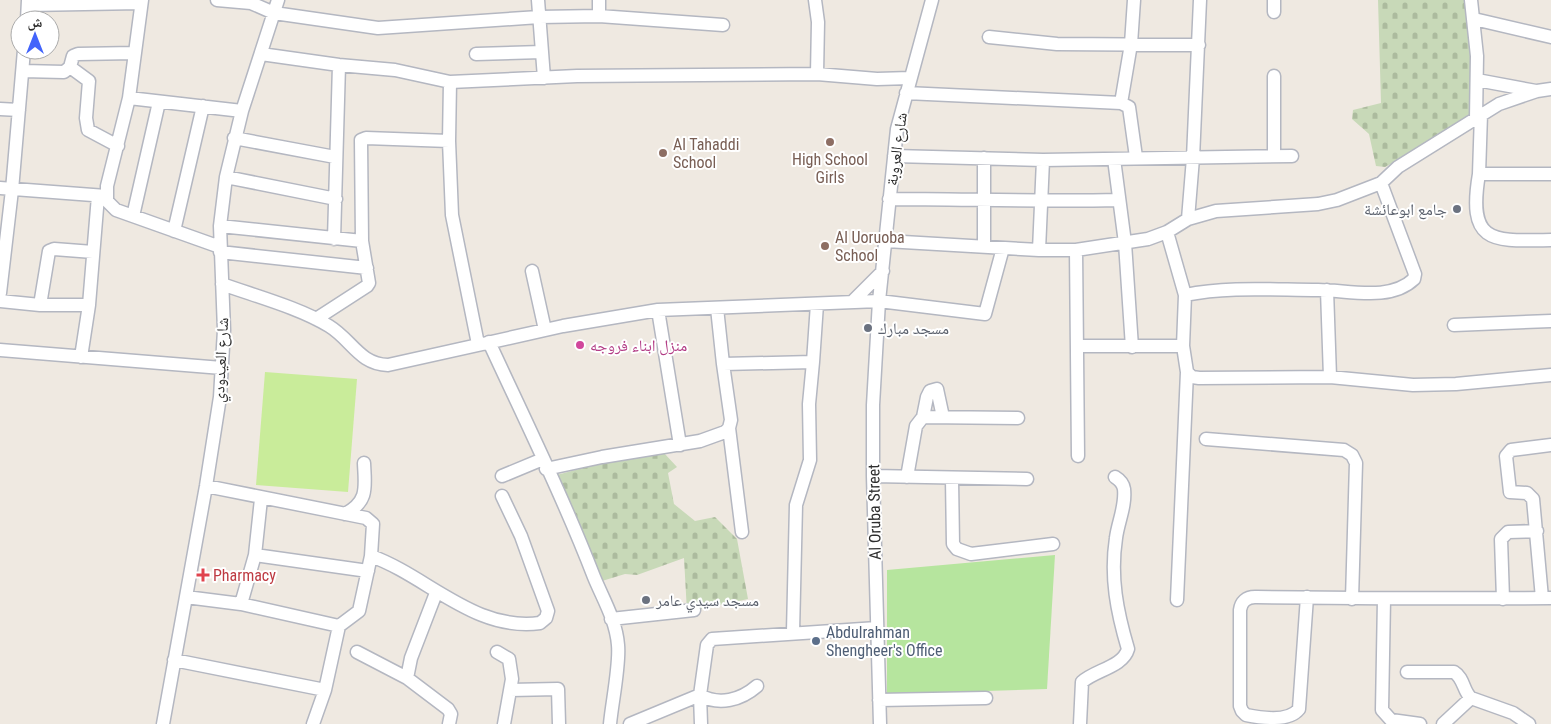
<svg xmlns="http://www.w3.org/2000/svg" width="1551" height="724" font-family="'Roboto Condensed','Noto Naskh Arabic',sans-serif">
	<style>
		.cemetery { fill: url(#cemetery-stones) }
		.park { fill: #b6e59e }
		.pitch { fill: #c9ec9a }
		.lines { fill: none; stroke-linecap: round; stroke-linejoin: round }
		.minor-casing { stroke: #b4b7c1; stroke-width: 15 }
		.minor { stroke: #fff; stroke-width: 12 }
		.education-dot { fill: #8d6e63; stroke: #fff; stroke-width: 2 }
		.worship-dot { fill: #6b7280; stroke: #fff; stroke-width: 2 }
		.hotel-dot { fill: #d1479c; stroke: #fff; stroke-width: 2 }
		.health-dot { fill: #e0444e; stroke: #fff; stroke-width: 2 }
		.service-dot { fill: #5c6f8a; stroke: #fff; stroke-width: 2 }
		.labels { text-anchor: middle; stroke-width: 4; stroke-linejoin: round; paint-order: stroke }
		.education-label { font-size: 16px; fill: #785e54; stroke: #fff; text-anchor: start }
		.street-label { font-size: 16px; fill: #2e2e2e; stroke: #fff }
		.worship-label { font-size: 16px; fill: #5b616d; stroke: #fff; text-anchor: start }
		.hotel-label { font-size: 16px; fill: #b23c85; stroke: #fff; text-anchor: start }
		.health-label { font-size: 16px; fill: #be3a42; stroke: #fff; text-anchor: start }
		.service-label { font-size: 16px; fill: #4e5e75; stroke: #fff; text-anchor: start }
	</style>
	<defs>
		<pattern id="cemetery-stones" width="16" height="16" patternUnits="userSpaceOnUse" patternTransform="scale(1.25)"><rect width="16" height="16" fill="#c8d9b8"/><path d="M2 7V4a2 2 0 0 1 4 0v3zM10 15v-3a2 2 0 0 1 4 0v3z" fill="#acbb9e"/></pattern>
	</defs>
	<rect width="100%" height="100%" fill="#efe9e1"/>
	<!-- cemetery -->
	<path class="cemetery" d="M1378,0h89l9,118 -91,49 -9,-1 -7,-32 -17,-15 1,-9 28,-7z
		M664,453l13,14 -9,6 6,31 21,17 20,-4 22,22 11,60 -61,13 -3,-54 -47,17 -12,-1 -23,7 -49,-105 56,-15z"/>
	<!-- park -->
	<path class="park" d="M1055,555l-8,134 -160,5v-124z"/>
	<!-- pitch -->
	<path class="pitch" d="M265,372l92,7 -9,113 -92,-7z"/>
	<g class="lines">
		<!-- minor casing -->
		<g class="minor-casing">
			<path id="minor" d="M142,0l-13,98 -22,88v15l9,9 104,37
				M217,0l34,3 23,10 104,15 161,-11 60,-1 124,9
				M538,0l6,78
				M599,0v16
				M815,0l3,22 -1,52
				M1134,0l-3,44 -10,59 8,4 7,50
				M1471,0l6,56 -1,62
				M28,5l112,-2
				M1274,12v-12
				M1474,19l77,18
				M27,20l1,-20
				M989,37l68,7 142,1
				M261,54l78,11 56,5 55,12 127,-6 240,-2 60,5 33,-1
				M476,54l66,-2
				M70,67l19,14 -3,37 2,12 30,16
				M23,71l41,1 6,-5 3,-11 5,-2 56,-1
				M1274,76v80
				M1477,80l59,11
				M450,82l-1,59 3,74 26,129
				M906,93l215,10
				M129,98l113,13
				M0,109l19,1
				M1481,114l-2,60h72
				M234,138l101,19
				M894,156l149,4 249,-4
				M984,158v88
				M1114,159l11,84 7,104
				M1479,174c-12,71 14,67 72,66
				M226,177l110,22
				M1381,183l34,91 -1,5c-24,23 -66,11 -96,11 -43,0 -90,-4 -133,5l-2,51 4,26 5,5 7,1 131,-1 83,8 43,-1 95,-9
				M0,188l106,8
				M889,199c77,0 153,3 229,1
				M133,216l26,-114
				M1188,219l5,-61 7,-158
				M220,226l142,15
				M174,231l29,-125
				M1167,232l18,63
				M334,239l5,-174
				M886,241l153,9h37l72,-11 19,-7 21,-13 28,-8 102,-7 19,-4 44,-17 17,-16 101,-63 38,-13 14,-2
				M1039,250l4,-90
				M1076,250l2,206
				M220,252l147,16
				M532,271l13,59
				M222,284c33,12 78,24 107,42 23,14 30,38 59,39l175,-39 95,-16 221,-9 106,13 18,-66
				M1327,290l3,87
				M0,293l12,-103 12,-140
				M0,301l40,4h49
				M853,301l30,-30
				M40,305l9,-54 5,-2 39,3
				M717,308l6,56 90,-2 -4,42 1,56 -14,45 -3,127
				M658,310l22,135
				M316,319l51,-33 2,-3 -7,-42 -1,-101 5,-2 83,3
				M1454,325l97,-4
				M489,342c36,78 74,155 105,235 9,22 22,43 24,68 2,20 -6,57 -8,79
				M1077,346h106
				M0,350l222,18
				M81,357l8,-52 9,-109
				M813,362l4,-58
				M923,417l4,-20 3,-6 7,-2 6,28
				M729,428l13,104
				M1206,439l138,11 8,5 4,8 -4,136
				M546,469l56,-12 98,-16 25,-9 4,-4 2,-8 -8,-56
				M502,476l41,-17
				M873,476l154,3
				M907,477l9,-51 7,-9 95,1
				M952,479l1,65 4,5 14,5 82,-10
				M206,486l160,32 7,6 -2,32c56,20 104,76 169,67l6,-5 2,-7 -27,-75 -19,-40
				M345,514c24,-13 20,-27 19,-51
				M255,555l113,16
				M436,593l-25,65 -4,20 41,31 3,5 -2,10
				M186,597l55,7 14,-49 6,-56
				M1307,597l-8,112c-10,13 -38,9 -53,6l-4,-4 -2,-5v-96c1,-8 6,-13 15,-13 99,1 197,2 296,1
				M1542,598l-9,-99 -6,-6 -17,-1 -4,-36 5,-6 40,-5
				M1384,599l-2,111 9,10 29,4
				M1503,599l-2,-60 7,-7 29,-1
				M1177,600l10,-228
				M241,604l98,22 20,-15 12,-55
				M611,619l83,-9
				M357,652l50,26
				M497,652l12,7 3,20 -8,45
				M174,660l151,30
				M1407,672h47c10,6 9,19 17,26l42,15 16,11
				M510,690l48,-1 1,35
				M879,700l107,-2
				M163,724l43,-238 14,-89 4,-67 -4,-104 6,-49 16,-66 36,-111
				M313,724l12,-34 14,-64
				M630,724l70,-29c19,11 41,5 57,-9
				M701,724l-1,-29 7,-50 5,-6 165,-11
				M880,724l-7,-248v-71l6,-104 18,-172 35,-129
				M1080,724l2,-42c13,-12 41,-15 46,-33 -11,-37 -18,-72 -12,-111 2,-16 10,-32 8,-49 -1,-6 -4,-9 -9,-12
				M1443,724l28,-26"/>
		</g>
		<!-- minor -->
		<use href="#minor" class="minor"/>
	</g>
	<!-- markers -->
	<g class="education-dot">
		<circle cx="830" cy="142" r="5"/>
		<circle cx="663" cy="153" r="5"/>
		<circle cx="825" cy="246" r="5"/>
	</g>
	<g class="worship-dot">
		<circle cx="1457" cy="209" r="5"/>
		<circle cx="868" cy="328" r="5"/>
		<circle cx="646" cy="600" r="5"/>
	</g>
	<circle class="hotel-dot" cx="580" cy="345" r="5"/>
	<path class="health-dot" d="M200.5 567.5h5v5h5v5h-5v5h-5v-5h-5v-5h5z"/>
	<circle class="service-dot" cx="816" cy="641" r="5"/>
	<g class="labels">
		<!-- education labels -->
		<g class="education-label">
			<text x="673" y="150">Al Tahaddi<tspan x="673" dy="18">School</tspan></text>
			<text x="830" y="165" text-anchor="middle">High School<tspan x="830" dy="18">Girls</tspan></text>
			<text x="835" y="243">Al Uoruoba<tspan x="835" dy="18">School</tspan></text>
		</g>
		<!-- street labels -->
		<g class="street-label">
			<text transform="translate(896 149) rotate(-82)" y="6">شارع العروبة</text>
			<text transform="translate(220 360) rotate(-87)" y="6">شارع العيدودي</text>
			<text transform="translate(874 512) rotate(-91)" y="6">Al Oruba Street</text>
		</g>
		<!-- worship labels -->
		<g class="worship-label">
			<text x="1447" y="215" text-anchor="end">جامع ابوعائشة</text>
			<text x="878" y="334">مسجد مبارك</text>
			<text x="656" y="606">مسجد سيدي عامر</text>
		</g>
		<!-- hotel labels -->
		<g class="hotel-label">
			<text x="590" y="351">منزل ابناء فروجه</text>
		</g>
		<!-- health labels -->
		<g class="health-label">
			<text x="213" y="581">Pharmacy</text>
		</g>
		<!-- service labels -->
		<g class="service-label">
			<text x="826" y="638">Abdulrahman<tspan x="826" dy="18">Shengheer's Office</tspan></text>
		</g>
	</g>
	<!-- north arrow -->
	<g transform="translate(35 35)"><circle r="24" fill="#ffffff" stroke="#ababab"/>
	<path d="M0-4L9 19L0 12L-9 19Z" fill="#4264fb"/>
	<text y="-8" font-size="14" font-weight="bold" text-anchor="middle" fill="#2e2e2e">ش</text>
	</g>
</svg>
